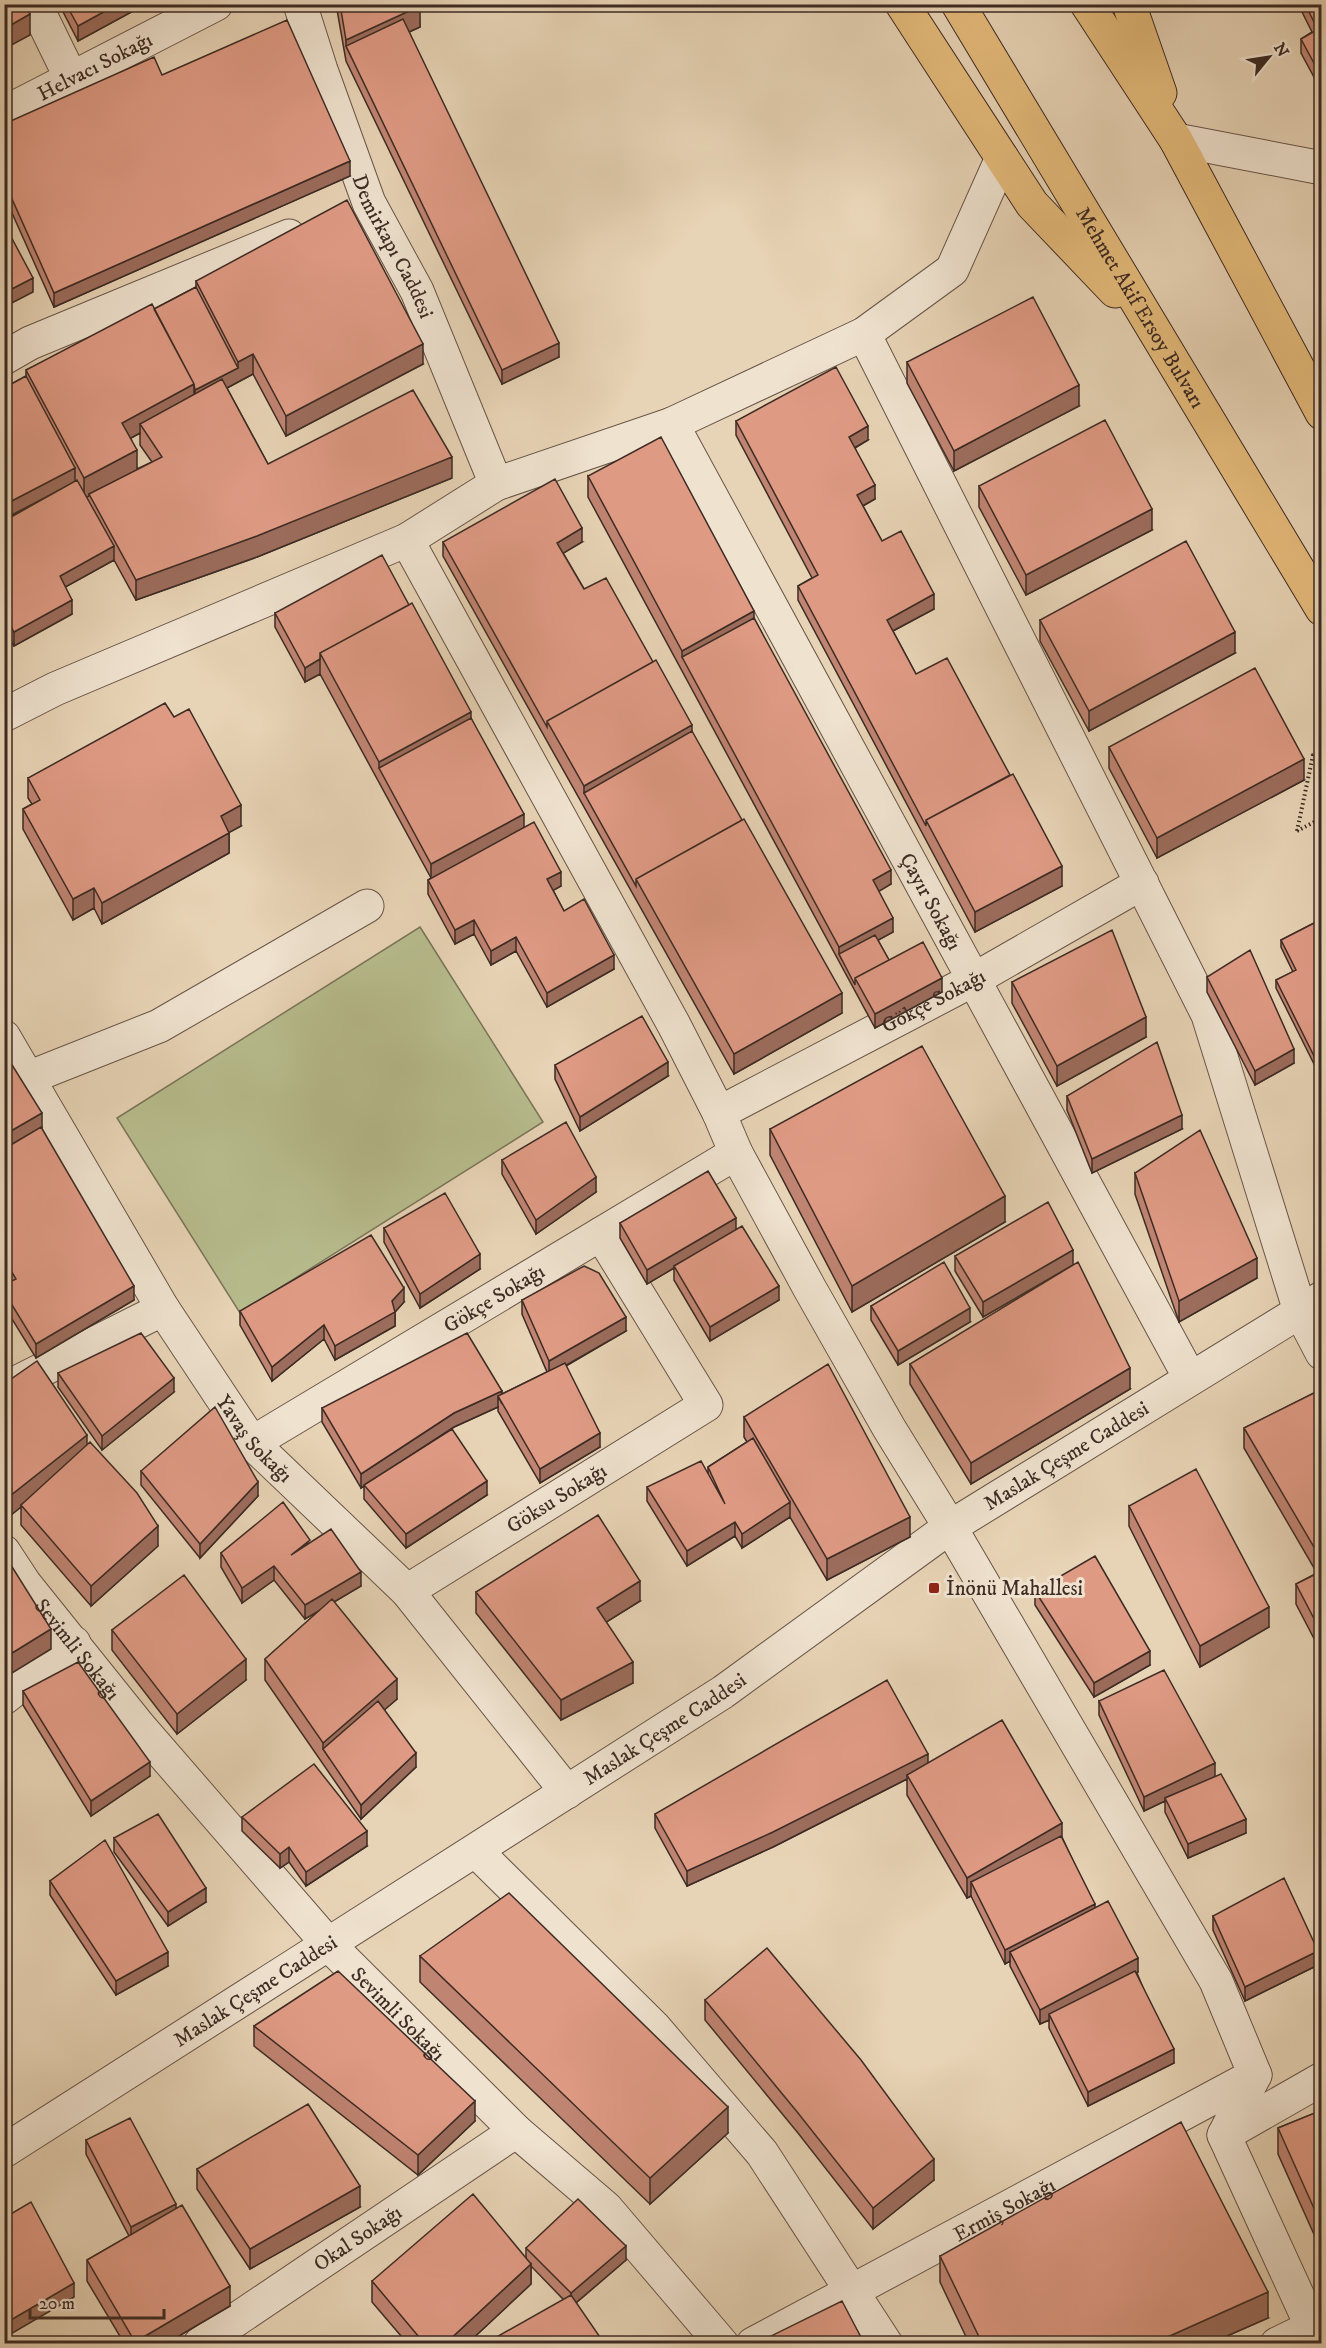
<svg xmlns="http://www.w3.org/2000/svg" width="1326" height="2348" font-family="'IM FELL DW Pica',serif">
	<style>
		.green { fill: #b7bc8d; stroke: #7a7458; stroke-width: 1.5 }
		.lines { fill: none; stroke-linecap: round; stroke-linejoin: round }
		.minor-casing { stroke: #685548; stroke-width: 35 }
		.major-casing { stroke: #3d2b24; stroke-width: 35 }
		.path { stroke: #3d2b24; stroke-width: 4; stroke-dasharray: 1.5 3; stroke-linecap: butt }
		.minor { stroke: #efe2cf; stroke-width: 33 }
		.major { stroke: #e4ba7a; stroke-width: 33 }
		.wall { fill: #c08472; stroke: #3d2b24; stroke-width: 1.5; fill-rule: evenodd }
		.shaded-wall { fill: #9c6c5c; stroke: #3d2b24; stroke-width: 1.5 }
		.building { fill: #df9a84; stroke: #3d2b24; stroke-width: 1.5 }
		.poi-dot { fill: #8f2418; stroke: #efe2cf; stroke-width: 2 }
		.labels { text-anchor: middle; stroke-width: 6; stroke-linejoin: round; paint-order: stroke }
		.street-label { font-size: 21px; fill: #3d2b24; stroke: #efe2cf }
		.poi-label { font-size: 21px; fill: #3d2b24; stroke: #efe2cf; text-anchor: start }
	</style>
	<rect width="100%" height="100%" fill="#e7d3b5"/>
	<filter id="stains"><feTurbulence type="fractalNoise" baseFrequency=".00333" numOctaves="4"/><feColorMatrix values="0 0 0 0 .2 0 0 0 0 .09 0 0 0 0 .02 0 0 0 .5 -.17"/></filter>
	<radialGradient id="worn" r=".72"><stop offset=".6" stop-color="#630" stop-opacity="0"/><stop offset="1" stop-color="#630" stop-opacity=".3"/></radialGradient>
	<!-- green -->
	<path class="green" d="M420,927l123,195 -303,191 -123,-195z"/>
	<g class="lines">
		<!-- minor casing -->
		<g class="minor-casing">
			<g id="minor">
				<path d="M35,4l36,74"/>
				<path id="s1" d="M300,4l21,66 48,133 48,88 79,193"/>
				<path id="s2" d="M4,113l212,-109"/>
				<path d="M1176,140l146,28"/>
				<path d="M864,334l344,681 92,296 22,42"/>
				<path d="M4,358l26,-15 259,-107"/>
				<path id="s3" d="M672,424l518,954"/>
				<path d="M407,540l267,485 45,88 17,40 74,136 79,139 61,99 266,454 39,94 -31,60 88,192 5,17"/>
				<path d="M4,715l51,-26 352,-149 89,-56 176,-60 192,-90 88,-64 50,-112"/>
				<path id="s4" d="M4,1037l159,272 89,134 155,148 160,201"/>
				<path d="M28,1078l131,-52 208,-120"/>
				<path id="s5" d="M719,1113l254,-133 169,-97"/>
				<path d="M4,1389l159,-80"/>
				<path id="s6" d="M252,1443l484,-290"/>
				<path id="s7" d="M4,1552l21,32 114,142 190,219 187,186 90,77 116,136"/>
				<path id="s8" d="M407,1591l299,-186 -105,-171"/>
				<path d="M4,1698l70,-55"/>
				<path d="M476,1851l178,176 108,126 124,191"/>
				<path d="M1224,2135l98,-56"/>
				<path id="s9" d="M4,2151l719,-459 227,-165 372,-229"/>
				<path id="s10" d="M200,2344l316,-213"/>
				<path id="s11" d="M753,2344l502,-269"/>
				<path d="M1277,2344l45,-22"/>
			</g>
		</g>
		<!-- major casing -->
		<g class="major-casing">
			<g id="major">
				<path d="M902,4l130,200 83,87"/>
				<path id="s12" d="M958,4l364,605"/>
				<path d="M1087,4l89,136 146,273"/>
				<path d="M1129,4l31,89"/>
			</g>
		</g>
		<!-- path -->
		<path class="path" d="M1297,831l16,-76 9,-5
			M1297,831l25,-13"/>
		<!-- minor -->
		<use href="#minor" class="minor"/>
		<!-- major -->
		<use href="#major" class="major"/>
	</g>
	<!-- wall -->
	<path class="wall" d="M59,4h76v6l-57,31z
		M336,4h83l1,23 -11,5 150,325 -57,27 -156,-323z
		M1298,4h24v88l-21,-39v-14l11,-7z
		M162,75l188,101 -296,131 -50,-112v-71z
		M196,281l227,83 -137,72 -33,-62 -26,14 41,76 184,14 -195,79 -121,43 -22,-40 -49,27 7,27 -58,32 -10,-18v-107l52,-29 -52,27v-131l22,-12v-6l128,-61 42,-22zM140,433v12l12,17 -15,7 -6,-31z
		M907,362l172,44 -125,65 -47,-88z
		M736,421l132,19 -13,8 20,51 -12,7 19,35 52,68 -41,22 23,43 146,212 -87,46 -177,-332v-14l14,-8 -76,-143z
		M588,476l166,142 137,266 -13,7 15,41 -15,8 11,20 53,32 -67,36 -287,-531z
		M979,486l173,44 -126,65 -47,-88z
		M443,542h139l-19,11 21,36 108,143 150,281 -108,61 -291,-518z
		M275,613l196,105 53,109 37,59 -8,4 11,21 50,58 -67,38 -31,-56 -25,14 -17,-31 -19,10 -27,-50v-14l3,-2 -111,-204 -15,8 -30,-55z
		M1040,620l195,33 -146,78 -49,-90z
		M1109,747l195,33 -147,78 -48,-90z
		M28,778l213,48 -12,6v21l-127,71 -8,-16 -21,12 -50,-91v-20l9,-5 -4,-6z
		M1322,919v161l-46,-92v-8l17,-8 -12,-25v-7z
		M1207,977l87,86 -39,22 -48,-93z
		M1012,982l134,55 -89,49 -45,-83z
		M4,1052l38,75h-1l93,173 -98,58 -32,-52v-21l6,-3 -6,-9z
		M555,1065l113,11 -88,55 -25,-52z
		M1067,1096l115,33 -90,44 -25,-63z
		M770,1129l235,93 -153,90 -82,-157z
		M502,1160l94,32 -60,42 -34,-60z
		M1135,1173l122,105 -78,44 -44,-128z
		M620,1223l116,6 43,71 -69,41 -36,-61v-12l-27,16 -27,-46z
		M384,1228l96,41 -60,39 -36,-66z
		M955,1256l118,9 -90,52 -28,-46z
		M522,1300l104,31 -60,35 34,81 -60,36 -42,-72v-4l-44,20 -60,39 93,29 -81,53 -42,-49v-13l-3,2 -39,-66v-14l180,-14 45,-22 -25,-58z
		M404,1302l-9,10v14l-60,34 -11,-21 -52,42 -32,-56v-14z
		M871,1306l99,16 -72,43 -27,-45z
		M910,1364l220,25 -159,95 -61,-100z
		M58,1373l116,19 -72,58 -44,-63z
		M4,1384l83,61 71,101 -67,60 -70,-81v-18l-15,12 -2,-2z
		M1322,1389v265l-26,-50v-20l21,-11 -73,-125v-20z
		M744,1417l166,120 -83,43 -37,-63 -48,31 -7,-12 -48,30 -40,-65v-14l61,-14v-6l39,-25 -3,-5z
		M141,1471l117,25 -58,62 -59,-73z
		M1129,1506l140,121 -69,40 -71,-141z
		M310,1543l51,43 -27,16 63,97 -13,11 32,57 -55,52 -96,-139v-21l54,-48 -14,8 -31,-39 -32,23 -21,-36v-14z
		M1035,1591l115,74 -56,32 -59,-92z
		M476,1592l164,9 -34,21 27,61 -72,37 -85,-107z
		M112,1630l134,50 -69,54 -65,-84z
		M23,1691l127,85 -59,40 -68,-111z
		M1099,1701l116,76 31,56 -58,25 -23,-46v-11l-21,10 -45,-96z
		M928,1763l134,74 33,71 43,64 -1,1 37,90 -86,43 -39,-78v-8l-9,4 -30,-58v-5l-5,3 -34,-68 -4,2 -60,-103v-16l-134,68 -86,39 -32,-58v-14z
		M242,1817l125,29 -61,40 -17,-24 -9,6 -38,-37z
		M114,1838l92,64 -38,24 -54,-74z
		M50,1881l118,85 -52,29 -66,-100z
		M1213,1916l105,49 -73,36 -32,-71z
		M420,1956l308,177 -78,71 -230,-222z
		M705,2000l229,180 -61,49 -75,-96 -93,-113z
		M254,2026l221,95 -57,54 -164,-129z
		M1322,2110v139l-1,1 -43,-96v-26z
		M86,2140l90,69 54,97 -63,37h-43l-37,-62v-21l42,-24 -43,-82z
		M197,2169l163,38 -110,62 -53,-80z
		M526,2248l100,12 -50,43 -13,-4 -32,-33v18l-63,59h-61l-35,-41v-21l154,-22z
		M940,2256l328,62 -57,25h-242l-29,-61z"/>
	<!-- shaded-wall -->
	<path class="shaded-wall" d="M118,4h17v6l-57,31v-15z
		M420,6v21l-68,31 -6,-12v-6z
		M30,14v21l-26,14v-20z
		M1322,23v14l-6,3v-14z
		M350,161v15l-296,131v-14z
		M33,278v14l-29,15v-14z
		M559,343v14l-57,27v-14z
		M423,344v20l-137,72v-20z
		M253,354v20l-58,31v-15l43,-22v-6z
		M194,384v21l-54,19v9l-18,10v-20z
		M1079,385v21l-125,65v-20z
		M868,426v14l-19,11v-14z
		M137,450v21l-48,23v2l-5,3v-21z
		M452,457v21l-195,79 -121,43v-20z
		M75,468v14l-71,37v-14z
		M875,485v14l-18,10v-14z
		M1152,509v21l-126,65v-20z
		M582,528v14l-25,15v-14z
		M114,546v14l-54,30v-14z
		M934,594v15l-47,25v-14z
		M72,600v14l-58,32v-14z
		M754,611v21l-72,25v-6z
		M1235,632v21l-146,78v-20z
		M320,659v15l-15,8v-14z
		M471,712v20l-92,36v-6z
		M692,725v21l-108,47v-7z
		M1304,759v21l-147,78v-20z
		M241,805v21l-20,11v-21z
		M524,814v15l-93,50v-15z
		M229,833v20l-127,71v-21z
		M1062,866v20l-87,46v-20z
		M891,870v14l-18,11v-15z
		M561,872v14l-14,8v-15z
		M94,888v20l-21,12v-21z
		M893,918v14l-51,28 -3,-6v-7z
		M474,920v14l-19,10v-14z
		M516,937v14l-25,14v-14z
		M614,955v14l-67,38v-14z
		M942,978v14l-67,36v-14z
		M842,993v20l-108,61v-20z
		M1146,1017v20l-89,49v-20z
		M1294,1049v14l-39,22v-14z
		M668,1062v14l-88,55v-14z
		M42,1113v14l-38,22v-14z
		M1182,1115v14l-90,44v-14z
		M596,1177v15l-60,42v-14z
		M1005,1196v26l-153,90v-26z
		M736,1218v14l-62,34v2l-27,16v-14z
		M1073,1250v15l-90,52v-15z
		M480,1254v15l-60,39v-14z
		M1257,1258v20l-78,44v-21z
		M134,1286v14l-98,58v-14z
		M779,1286v14l-69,41v-14z
		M404,1288v14l-9,10v14l-60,34v-14l57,-45z
		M970,1308v14l-72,43v-14z
		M626,1317v14l-77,44v-14z
		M324,1325v14l-52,42v-14z
		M1130,1368v21l-159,95v-21z
		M174,1378v14l-72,58v-14z
		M502,1391v13l-4,-8v11l-44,20 -93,61v-14l93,-61z
		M600,1433v14l-60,36v-14z
		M87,1435v21l-66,49v2l-15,12v-20z
		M487,1481v14l-81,53v-14z
		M258,1482v14l-58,62v-14z
		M790,1502v15l-48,31v-14z
		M910,1517v20l-83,43v-21z
		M735,1522v14l-48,30v-15z
		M158,1526v20l-67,60v-20z
		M1322,1552v21l-4,2v-21z
		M274,1566v14l-32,23v-15z
		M361,1572v14l-56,33v-14z
		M640,1581v20l-43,27v-20z
		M1269,1607v20l-69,40v-21z
		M51,1629v20l-47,29v-20z
		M1150,1651v14l-56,32v-14z
		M246,1659v21l-69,54v-20z
		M633,1662v21l-72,37v-20z
		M397,1679v20l-68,59 -6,-9v-6z
		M416,1753v14l-55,52v-14z
		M928,1754v14l-21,7v4l-134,68 -86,39v-15z
		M150,1762v14l-59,40v-15z
		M1215,1763v14l-50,21v3l-21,10v-14z
		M1246,1819v14l-58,25v-14z
		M1062,1823v21l-91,38v14l-4,2v-20z
		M367,1831v15l-61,40v-14z
		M289,1847v15l-9,6v-14z
		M206,1888v14l-38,24v-14z
		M1095,1904v15l-85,33v9l-5,3v-14z
		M1318,1951v14l-73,36v-14z
		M168,1952v14l-52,29v-14z
		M1138,1958v14l-87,46 -2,-4v6l-9,4v-14z
		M1174,2049v14l-86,43v-14z
		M475,2101v20l-57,54v-20z
		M728,2107v26l-78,71v-26z
		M934,2159v21l-61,49v-21z
		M360,2186v21l-110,62v-20z
		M176,2204v15l-45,23v-15z
		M1322,2223v26l-1,1v-26z
		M626,2246v14l-55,47v-14z
		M531,2264v20l-63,59h-22z
		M74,2283v14l-70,41v-14z
		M230,2286v20l-63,37h-32v-1z
		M1268,2292v26l-57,25h-57z"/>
	<!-- building -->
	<path class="building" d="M4,4h20l6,10 -26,15z
		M66,4h52l-40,22z
		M340,4h79l1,2 -74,34z
		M1305,4h17v19l-6,3z
		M403,19l156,324 -57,27 -156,-324z
		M287,20l63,141 -296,132 -50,-112v-57l150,-67 8,18z
		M1322,27v51l-21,-39z
		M347,200l76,144 -137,72 -33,-62 -15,8 -42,-81z
		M8,231l25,47 -29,15v-60z
		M196,287l42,81 -43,22 -1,-6 -40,-75z
		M1033,297l46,88 -125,66 -47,-89z
		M152,304l42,80 -72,39 15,27 -53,28 -58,-108z
		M836,367l32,59 -19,11 26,48 -18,10 25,46 19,-10 33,63 -47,26 29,54 31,-16 63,117 -84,45v6l-128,-240 20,-11 -82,-154z
		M26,376l49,92 -71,37v-117z
		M222,379l46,85 145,-74 39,67 -195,79 -121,44 -47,-86 73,-37 -22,-33z
		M1105,420l47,89 -126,66 -47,-89z
		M661,437l93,174 -72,40 -94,-175z
		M555,479l27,49 -25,15 27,46 22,-11 47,84 -106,59v6l-104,-185z
		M77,480l37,66 -54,30 12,24 -58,32 -10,-18v-93z
		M1186,541l49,91 -146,79 -49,-91z
		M382,555l27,50 -89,48v6l-15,9 -30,-55z
		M412,603l59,109 -92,50 -59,-109z
		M754,618l137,252 -18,10 20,38 -54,29 -157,-290z
		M656,660l36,65 -108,61 -37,-65z
		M1255,668l49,91 -147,79 -48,-91z
		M165,703l9,14 15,-8 52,96 -20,11 8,17 -127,70 -8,-15 -21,11 -50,-90 17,-9 -12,-22z
		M471,718l53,96 -93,50 -52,-96z
		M692,731l50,89 -106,59v7l-52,-93z
		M1013,774l49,92 -87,46 -49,-92z
		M744,819l98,174 -108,61 -98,-175z
		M534,822l27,50 -14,7 17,32 20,-12 30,56 -67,38 -31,-56 -25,14 -17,-31 -19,10 -27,-50z
		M1322,919v153l-46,-92 20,-10 -15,-30z
		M1112,930l34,87 -89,49 -45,-84z
		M875,935l14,25 -34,18v7l-16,-31z
		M923,942l19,36 -67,36 -20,-36z
		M1250,950l44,99 -39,22 -48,-94z
		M642,1016l26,46 -88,55 -25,-52z
		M1157,1042l25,73 -90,44 -25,-63z
		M922,1046l83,150 -153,90 -82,-157z
		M4,1052l38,61 -38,22z
		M566,1122l30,55 -60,43 -34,-60z
		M41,1127l93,159 -98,58 -32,-52v-7l12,-6 -12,-20v-110z
		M1200,1130l57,128 -78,43 -44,-128z
		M708,1171l28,47 -89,52 -27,-47z
		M445,1193l35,61 -60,40 -36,-66z
		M1048,1202l25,48 -90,52 -28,-46z
		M742,1226l37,60 -69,41 -36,-61z
		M371,1235l33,53 -12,13 3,11 -60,34 -11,-21 -52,42 -32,-56z
		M944,1262l26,46 -72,43 -27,-45z
		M1078,1262l52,106 -159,95 -61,-99z
		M584,1266l15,7 27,44 -77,44 -27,-61z
		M141,1333l33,45 -72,58 -44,-63z
		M467,1333l35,58 -48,22 -93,61 -39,-66z
		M37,1361l50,74 -81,64 -2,-2v-113z
		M565,1363l35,70 -60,36 -42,-73z
		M828,1364l82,153 -83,42 -83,-142z
		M1322,1389v163l-4,2 -74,-126z
		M215,1407l43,75 -58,62 -59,-73z
		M452,1429l35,52 -81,53 -42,-49z
		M753,1438l37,64 -48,32 -7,-12 -48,29 -40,-64 54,-26 24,43 -17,-37z
		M90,1442l47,51 21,33 -67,60 -70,-81z
		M1196,1469l73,138 -69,39 -71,-140z
		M283,1502l27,38 -19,15 40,-26 30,43 -56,33 -31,-39 -32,22 -21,-35z
		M598,1515l42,66 -43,27 36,54 -72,38 -85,-108z
		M4,1554l47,75 -47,29z
		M1095,1556l55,95 -56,32 -59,-92z
		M1322,1571v63l-26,-50z
		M184,1575l62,84 -69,55 -65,-84z
		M332,1599l65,80 -74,64 -58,-84z
		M78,1662l72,100 -59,39 -68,-110z
		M1164,1670l51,93 -71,34 -45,-96z
		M887,1680l41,74 -155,78 -86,39 -32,-57z
		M378,1701l38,52 -55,52 -38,-56z
		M1002,1720l60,103 -95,55 -60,-103z
		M314,1764l53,67 -61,41 -17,-25 -9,7 -38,-37z
		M1221,1774l25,45 -58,25 -23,-46z
		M158,1814l48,74 -38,24 -54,-74z
		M1061,1836l34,68 -90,46 -34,-68z
		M105,1840l63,112 -52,29 -66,-100z
		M1284,1878l34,73 -73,36 -32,-71z
		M509,1893l219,214 -78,71 -230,-222z
		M1108,1901l30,57 -98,52 -30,-58z
		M767,1948l94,112 73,99 -61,49 -75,-95 -93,-113z
		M338,1971l137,130 -57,54 -164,-129z
		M1135,1971l39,78 -86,43 -39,-78z
		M308,2104l52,82 -110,63 -53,-80z
		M1322,2110v113l-1,1 -43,-96z
		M130,2118l46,86 -45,23 -45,-87z
		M1181,2122l87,170 -114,51h-172l-42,-87z
		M473,2194l58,70 -85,79h-22l-52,-62z
		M578,2199l48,47 -55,47 -45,-45z
		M31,2202l43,81 -70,41v-106z
		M182,2205l48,81 -95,56 -48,-82z
		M571,2295l33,48h-118z
		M842,2301l22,42h-107z
		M312,2338l4,5h-12z"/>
	<!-- markers -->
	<rect class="poi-dot" x="928" y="1582" width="12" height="12" rx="3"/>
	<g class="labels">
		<!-- street labels -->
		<g class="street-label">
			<text dy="7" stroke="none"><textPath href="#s2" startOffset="102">Helvacı Sokağı</textPath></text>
			<text dy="7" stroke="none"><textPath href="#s1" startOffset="260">Demirkapı Caddesi</textPath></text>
			<text dy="7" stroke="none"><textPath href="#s12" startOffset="354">Mehmet Akif Ersoy Bulvarı</textPath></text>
			<text dy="7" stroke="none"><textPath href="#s3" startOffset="543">Çayır Sokağı</textPath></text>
			<text dy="7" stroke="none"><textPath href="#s5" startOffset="242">Gökçe Sokağı</textPath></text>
			<text dy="7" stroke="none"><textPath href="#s6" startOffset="282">Gökçe Sokağı</textPath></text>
			<text dy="7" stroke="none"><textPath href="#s4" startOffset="474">Yavaş Sokağı</textPath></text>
			<text dy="7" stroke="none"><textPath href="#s9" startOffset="1270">Maslak Çeşme Caddesi</textPath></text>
			<text dy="7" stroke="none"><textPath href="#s8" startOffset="176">Göksu Sokağı</textPath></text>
			<text dy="7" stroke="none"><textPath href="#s7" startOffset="122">Sevimli Sokağı</textPath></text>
			<text dy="7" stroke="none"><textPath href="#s9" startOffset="784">Maslak Çeşme Caddesi</textPath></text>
			<text dy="7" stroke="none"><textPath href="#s9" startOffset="298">Maslak Çeşme Caddesi</textPath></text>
			<text dy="7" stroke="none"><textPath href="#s7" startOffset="608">Sevimli Sokağı</textPath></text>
			<text dy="7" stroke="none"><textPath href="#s11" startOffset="285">Ermiş Sokağı</textPath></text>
			<text dy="7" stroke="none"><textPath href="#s10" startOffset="190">Okal Sokağı</textPath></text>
		</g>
		<!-- poi labels -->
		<g class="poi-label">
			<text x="946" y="1595">İnönü Mahallesi</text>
		</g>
	</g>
	<!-- margin -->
	<rect width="1326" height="2348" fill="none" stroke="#e7d3b5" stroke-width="24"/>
	<rect x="6" y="6" width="1314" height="2336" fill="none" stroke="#3d2b24" stroke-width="3"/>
	<rect x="12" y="12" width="1302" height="2324" fill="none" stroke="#3d2b24" stroke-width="1.5"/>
	<!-- north arrow -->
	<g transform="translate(1269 57) rotate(60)" stroke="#efe2cf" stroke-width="4.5" paint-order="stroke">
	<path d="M0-4.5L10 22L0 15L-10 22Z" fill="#3d2b24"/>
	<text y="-9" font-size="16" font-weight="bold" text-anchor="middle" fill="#3d2b24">N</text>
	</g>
	<!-- scale -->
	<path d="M30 2309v9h134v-9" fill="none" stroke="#3d2b24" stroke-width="3"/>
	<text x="39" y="2309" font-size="18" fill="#3d2b24" stroke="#efe2cf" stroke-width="4.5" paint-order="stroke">20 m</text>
	<rect width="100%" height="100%" filter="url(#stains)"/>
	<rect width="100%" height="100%" fill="url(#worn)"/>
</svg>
